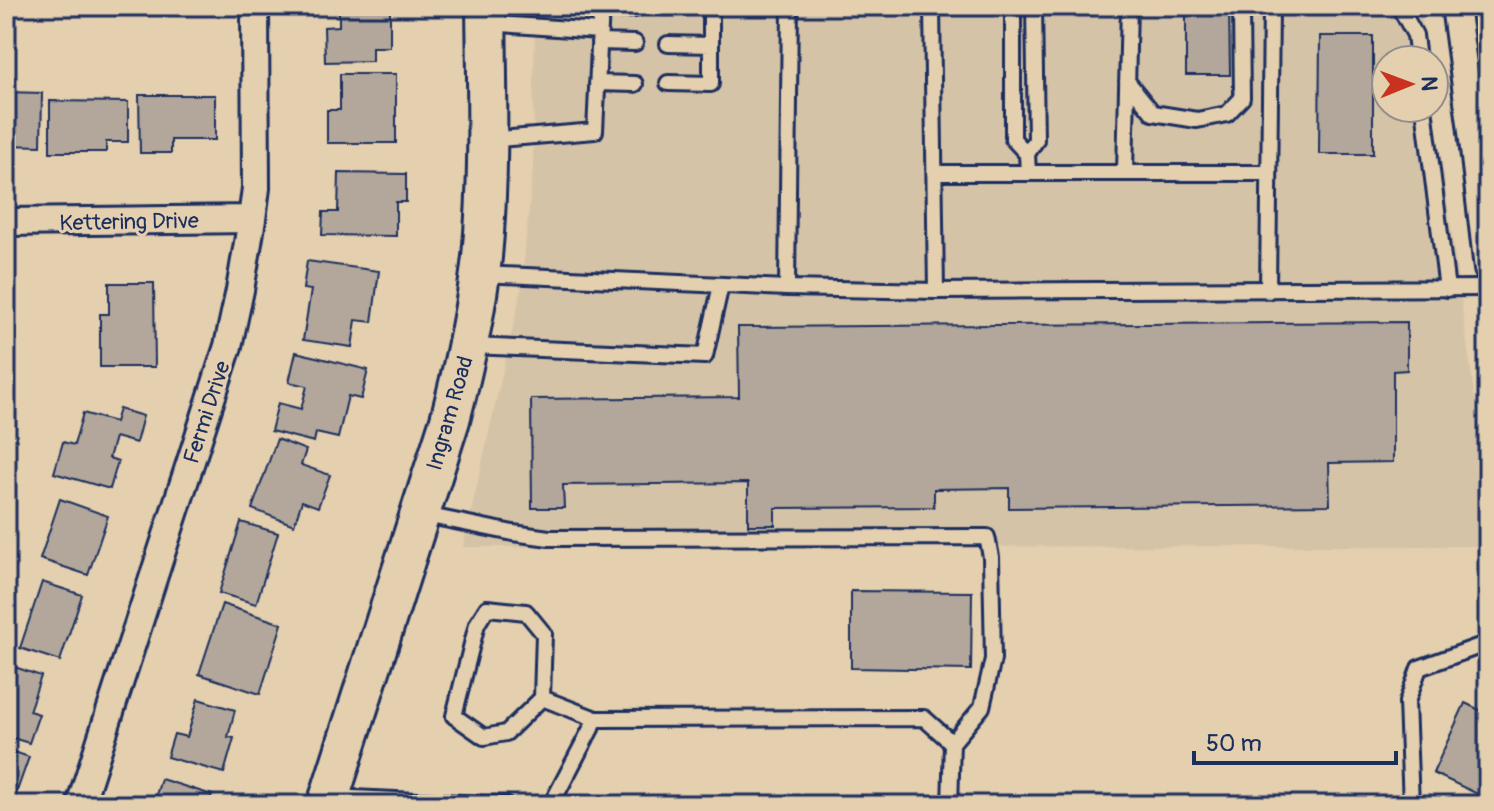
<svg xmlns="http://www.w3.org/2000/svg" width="1494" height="811" font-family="Pangolin,sans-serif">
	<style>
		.built { fill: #d5c3a8 }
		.building { fill: #b2a79a; stroke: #1b2f5e; stroke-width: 2 }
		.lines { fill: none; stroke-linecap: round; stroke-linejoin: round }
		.lane-casing { stroke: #1b2f5e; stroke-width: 20 }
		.street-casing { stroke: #1b2f5e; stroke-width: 32 }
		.secondary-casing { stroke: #1b2f5e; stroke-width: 44 }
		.lane { stroke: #e4cfae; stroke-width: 14 }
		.street { stroke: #e4cfae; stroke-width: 26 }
		.secondary { stroke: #e4cfae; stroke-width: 38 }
		.labels { text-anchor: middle; stroke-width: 6; stroke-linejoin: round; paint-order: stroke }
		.street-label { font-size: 22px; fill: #1b2f5e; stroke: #e4cfae }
	</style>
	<rect width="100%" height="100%" fill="#e4cfae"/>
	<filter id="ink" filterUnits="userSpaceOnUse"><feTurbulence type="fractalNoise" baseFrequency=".0125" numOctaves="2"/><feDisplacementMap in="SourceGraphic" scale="16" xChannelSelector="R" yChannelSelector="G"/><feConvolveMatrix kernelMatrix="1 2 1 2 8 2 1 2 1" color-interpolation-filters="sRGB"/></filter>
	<g filter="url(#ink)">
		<!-- built -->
		<path class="built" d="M535,6h885l8,54h-42v48h48v-2l54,388v52l-1025,1 58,-255 12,-125z"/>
		<!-- building -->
		<path class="building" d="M339,6h51v41h-18v14l-47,1 -1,-35 15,-1z
			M1186,6h43l1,69h-44z
			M1320,36h53v118h-54z
			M340,74h56v69h-69v-33h13z
			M6,92l36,1 -1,53 -35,-1z
			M139,95h76v45h-44v13h-31z
			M50,101l78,1v40h-22v10h-56z
			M339,173l67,1v28h-10v34l-74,-1 1,-23h15z
			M307,261l72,10 -7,51 -16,-2 -4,27 -49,-7 8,-50 -8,-1z
			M109,283h45l1,84h-55v-53h9z
			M1407,322v48l-14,1v91l-64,1 1,42 -321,3v-20l-75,1v18l-159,1v17h-27v-42l-185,2 1,23h-32l-1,-109 208,-2 -1,-70z
			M296,352l72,18 -7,29 -13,-3 -10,42 -22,-5 -2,9 -43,-11 7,-28 23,6 6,-23 -18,-4z
			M119,409l24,7 -7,27 -21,-6 -6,21 9,3 -8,28 -56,-16 9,-31 11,3 9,-32 32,9z
			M277,439l29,11 -5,15 29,10 -12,32 -16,-6 -8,24 -42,-16z
			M60,499l48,17 -20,59 -48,-16z
			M241,522l37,11 -22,71 -37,-11z
			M42,582l40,13 -22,66 -40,-13z
			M851,591l121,1 -1,78 -120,-2z
			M222,604l60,20 -22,70 -61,-20z
			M6,664l35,12 -12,35 10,3 -10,29 -23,-7z
			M198,699l37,11 -7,27 6,1 -10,35 -57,-16 7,-23 13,3z
			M1465,703l23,11v85l-55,-26z
			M6,749l23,8 -17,48h-6z
			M161,779l51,16 -3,10h-56z"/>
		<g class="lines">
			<!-- lane casing -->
			<g class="lane-casing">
				<path id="lane" d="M932,6l4,285 552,-3
					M1013,6v133l14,15
					M1399,6l16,29 3,25
					M665,7l16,-1
					M600,10l35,-1
					M486,23l113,8
					M599,42l36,1
					M668,44l43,1
					M1127,81l26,32 44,7 30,-6 15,-16 -1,-87 6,-5
					M597,83l38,1
					M668,83l43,1v-78
					M1424,108l23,181
					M488,140l107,-9 6,-125
					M1125,172l4,-166
					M936,173h332
					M1028,173l-1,-19 9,-14 -2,-134
					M481,274l306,14 149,3
					M787,288l3,-282
					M1268,291l3,-285
					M470,346l235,10 16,-71
					M420,514l93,19 36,5 438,-1 4,20 2,102 -11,48 -30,36
					M542,698l-36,35 -22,4 -30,-21 23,-92 10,-16 39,4 18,22 -2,64 54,21
					M330,797l176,8
					M551,805l45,-86 328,-1 28,25 -2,62
					M1411,805l-4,-103 12,-34 69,-25"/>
			</g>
			<!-- street casing -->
			<g class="street-casing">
				<path id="street" d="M1455,6l16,117 17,146
					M6,222l246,-3
					M80,805l148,-459 12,-56 12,-71 4,-31 -1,-182"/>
			</g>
			<!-- secondary casing -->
			<g class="secondary-casing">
				<path id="secondary" d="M327,805l123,-385c14,-54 26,-107 32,-163 8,-83 5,-168 4,-251"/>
			</g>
			<!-- lane -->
			<use href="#lane" class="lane"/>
			<!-- street -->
			<use href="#street" class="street"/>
			<!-- secondary -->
			<use href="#secondary" class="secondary"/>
		</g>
	</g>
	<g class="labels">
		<!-- street labels -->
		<g class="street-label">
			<text transform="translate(129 221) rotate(-1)" y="8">Kettering Drive</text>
			<text transform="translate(206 412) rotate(-72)" y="8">Fermi Drive</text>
			<text transform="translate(449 413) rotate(-74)" y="8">Ingram Road</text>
		</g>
	</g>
	<!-- margin -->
	<rect width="1494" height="811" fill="none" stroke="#e4cfae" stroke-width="32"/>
	<rect x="16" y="16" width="1462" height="779" fill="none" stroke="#1b2f5e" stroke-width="3" filter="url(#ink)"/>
	<!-- north arrow -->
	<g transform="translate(1410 84) rotate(89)"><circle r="38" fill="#e4cfae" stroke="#948f8e" stroke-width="2"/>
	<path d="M0-6L14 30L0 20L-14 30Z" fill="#c8321e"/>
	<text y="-12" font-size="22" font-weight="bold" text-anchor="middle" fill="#1b2f5e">N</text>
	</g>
	<!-- scale -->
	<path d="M1194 751v12h202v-12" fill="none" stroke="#1b2f5e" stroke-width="4"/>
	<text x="1206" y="751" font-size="24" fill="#1b2f5e" stroke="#e4cfae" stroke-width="6" paint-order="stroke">50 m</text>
</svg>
